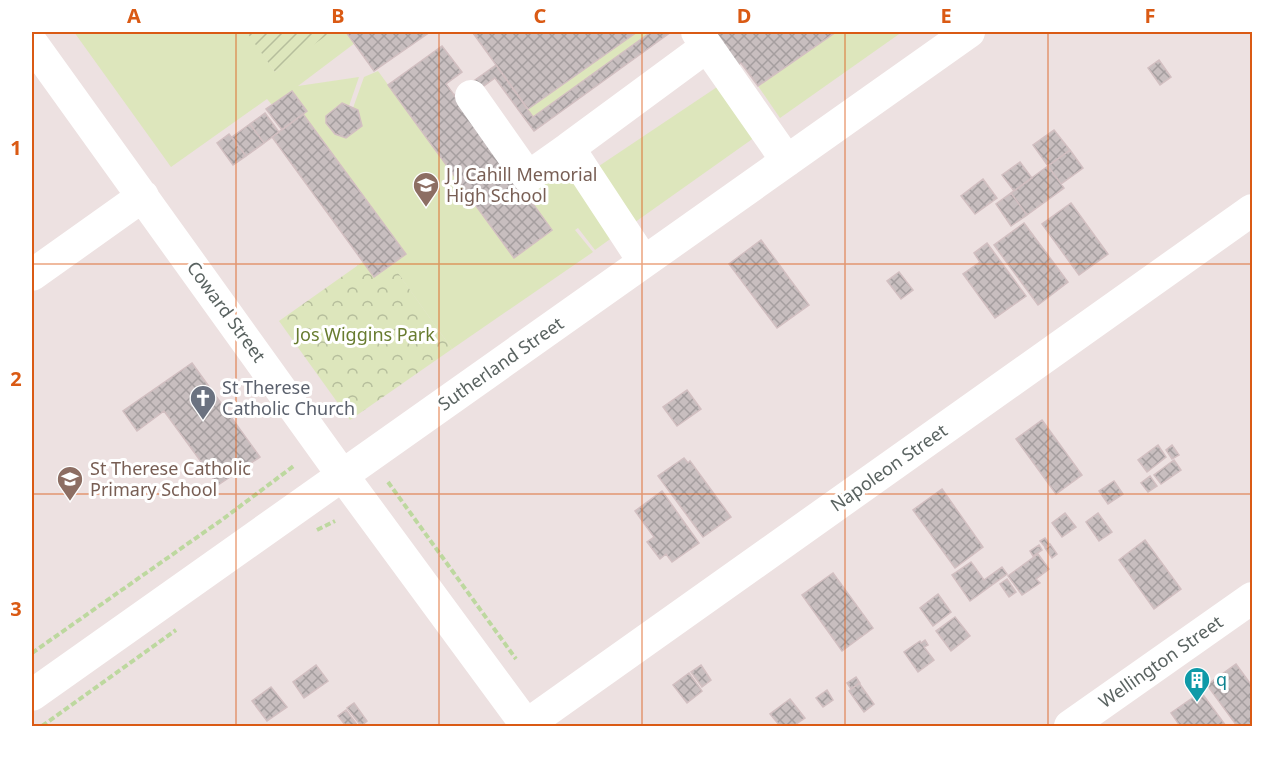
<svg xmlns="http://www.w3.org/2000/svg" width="1284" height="758" font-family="'Noto Sans',sans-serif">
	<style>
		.grass { fill: #dde6bc }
		.park { fill: url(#park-crowns) }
		.garden { fill: url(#garden-furrows) }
		.building { fill: url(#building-cross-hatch); stroke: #d2bfc1; stroke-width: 1.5 }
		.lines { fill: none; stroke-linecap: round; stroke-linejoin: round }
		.path { stroke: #bdd89f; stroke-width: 4; stroke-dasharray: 6 3; stroke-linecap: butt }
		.minor { stroke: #fff; stroke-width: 32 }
		.grid { fill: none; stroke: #da5a14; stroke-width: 1.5; stroke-opacity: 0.55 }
		.labels { text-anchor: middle; stroke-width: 6; stroke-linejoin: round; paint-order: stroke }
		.education-label { font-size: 18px; fill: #785e54; stroke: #fff; text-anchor: start }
		.street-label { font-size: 18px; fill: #5a6361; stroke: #fff }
		.park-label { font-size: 18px; fill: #687c30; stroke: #fff }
		.worship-label { font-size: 18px; fill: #5b616d; stroke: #fff; text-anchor: start }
		.culture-label { font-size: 18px; fill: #0d838f; stroke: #fff; text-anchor: start }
		.neatline { fill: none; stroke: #da5a14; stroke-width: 2 }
		.grid-label { font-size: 20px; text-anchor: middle; font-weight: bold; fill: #da5a14 }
	</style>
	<defs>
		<pattern id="park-crowns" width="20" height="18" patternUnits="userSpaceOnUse" patternTransform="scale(1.5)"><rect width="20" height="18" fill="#dde6bc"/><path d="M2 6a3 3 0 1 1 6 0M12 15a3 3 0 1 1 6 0" fill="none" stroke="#b6be9c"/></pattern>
		<pattern id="garden-furrows" width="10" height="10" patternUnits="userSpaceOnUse" patternTransform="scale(1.5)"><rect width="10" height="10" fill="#dde6bc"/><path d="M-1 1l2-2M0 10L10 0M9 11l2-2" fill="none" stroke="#b6be9c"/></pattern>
		<pattern id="building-cross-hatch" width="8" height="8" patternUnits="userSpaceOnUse" patternTransform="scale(1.5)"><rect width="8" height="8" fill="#c8bebf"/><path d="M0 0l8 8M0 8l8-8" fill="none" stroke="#a59e9f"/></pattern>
	</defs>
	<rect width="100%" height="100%" fill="#ede1e1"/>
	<!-- grass -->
	<path class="grass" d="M74,32h178l-3,2 26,38 54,-40h17l9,11 -57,43 61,-9 -10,29 -7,-2 -16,12c0,13 9,18 20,22l16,-12 -4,-16 -5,-2 11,-31 14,-6 136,187 10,-64 38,-28 51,71 -18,13 -17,-22 -3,2 18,22 -141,97 -60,-84 14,-11 -103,-140 4,-3 -15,-20 -20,14 -5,-6 -96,68z
		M637,32h14l-118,85 -5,-8z
		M836,32h66l-122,86 -22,-32z
		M726,81l32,54 -127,90 -38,-55z"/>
	<!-- park -->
	<path class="park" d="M381,249l71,100 -102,71 -71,-99z"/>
	<!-- garden -->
	<path class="garden" d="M252,32h77l1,1 -55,39 -27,-38z"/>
	<!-- building -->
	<path class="building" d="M346,32h84l-56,39z
		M475,32h162l-109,77 -55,-76z
		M651,32h20l-137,99 -39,-53 -36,26 -5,-9 42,-30 37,52z
		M710,32h126l-78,54 -17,-23 -6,4z
		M442,46l20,26 -16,12 106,146 -38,28 -126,-173z
		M1159,60l12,17 -11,8 -12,-17z
		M292,91l15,20 -25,19 -16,-21z
		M342,103l16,7 4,16 -16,12 -11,-4 -9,-11v-7z
		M265,113l14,19 -15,11 -14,-19z
		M303,114l103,140 -32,23 -102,-140z
		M250,124l14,19 -18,13 -14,-19z
		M1054,130l16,20 -22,16 -15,-21z
		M229,134l17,22 -13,9 -16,-22z
		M1070,150l13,18 -22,16 -13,-18z
		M1020,162l12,16 -18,13 -12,-16z
		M1048,166l16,22 -37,27 -16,-22z
		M983,179l14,19 -22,16 -14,-18z
		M1011,193l16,22 -16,11 -15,-22z
		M1071,203l37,51 -29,21 -37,-51z
		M1024,223l44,59 -30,23 -44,-60z
		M761,240l48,65 -32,23 -48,-64z
		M987,243l39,53 -31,22 -32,-44 17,-12 -6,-9z
		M899,272l14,18 -12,9 -14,-18z
		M192,363l68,94 -42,28 -54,-74 -27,20 -14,-20z
		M687,390l14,19 -24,17 -14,-19z
		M1042,420l40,55 -26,19 -40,-55z
		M1158,445l8,12 -19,15 -9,-12z
		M1172,445l7,10 -7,4 -6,-9z
		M684,458l4,5 2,-2 41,56 -28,20 -45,-61z
		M1174,460l7,10 -20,14 -7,-9z
		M1150,476l7,10 -9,6 -7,-9z
		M1114,481l9,13 -15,10 -9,-13z
		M942,489l41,58 -28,21 -42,-58z
		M662,491l37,52 -27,19 -6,-8 -6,5 -13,-17 7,-5 -19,-26z
		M1065,513l11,14 -14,10 -10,-14z
		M1098,513l14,19 -13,9 -13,-19z
		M1045,538l5,7 -4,3 -6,-7z
		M1145,540l36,49 -27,20 -35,-49z
		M1050,544l7,10 -5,4 -7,-10z
		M1039,545l3,5 -9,6 -3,-5z
		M1038,554l11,15 -13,10 4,4 -18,12 -14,-19z
		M971,562l13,18 18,-13 5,7 -37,27 -18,-26z
		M833,573l40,55 -31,23 -40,-56z
		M1007,579l9,13 -7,5 -9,-13z
		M938,594l13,18 -18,14 -13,-18z
		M955,617l15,19 -19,15 -15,-20z
		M925,640l3,5 -4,2 10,13 -16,12 -14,-20 16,-11 1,2z
		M1236,664l16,22v40h-15l-30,-41z
		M316,665l12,16 -24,17 -11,-16z
		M701,665l10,15 -9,7 -11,-15z
		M689,673l13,18 -15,12 -14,-18z
		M856,677l4,6 -9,6 -4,-6z
		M859,683l15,21 -10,8 -15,-21z
		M271,687l16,20 -20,14 -15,-20z
		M827,690l6,10 -10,7 -7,-9z
		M1201,692l25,34h-46l-9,-13z
		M790,699l15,19 -12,8h-13l-10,-12z
		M354,703l13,18 -6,5 -14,-18z
		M346,710l12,16h-12l-8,-10z"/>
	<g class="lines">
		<!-- path -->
		<path class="path" d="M388,482l128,177
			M317,530l18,-9
			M32,653l191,-134 72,-54
			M42,726l134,-96"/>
		<!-- minor -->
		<path class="minor" d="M697,32l90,129
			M32,43l311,433 184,250
			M471,96l57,81 41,-29
			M644,262l-75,-114 129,-95
			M32,275l111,-79
			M32,695l937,-663
			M525,726l727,-516
			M1070,726l182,-128"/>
	</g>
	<!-- grid -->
	<path class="grid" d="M236,32v694M439,32v694M642,32v694M845,32v694M1048,32v694M32,264h1220M32,494h1220"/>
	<!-- icons -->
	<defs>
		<g id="school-pin" transform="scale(1.35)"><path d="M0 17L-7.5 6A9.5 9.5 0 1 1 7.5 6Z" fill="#8d6e63" stroke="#fff"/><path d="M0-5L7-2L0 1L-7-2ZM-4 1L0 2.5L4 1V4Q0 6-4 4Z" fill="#fff"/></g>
		<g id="church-pin" transform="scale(1.35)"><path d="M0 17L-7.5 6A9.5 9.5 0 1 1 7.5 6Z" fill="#6b7280" stroke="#fff"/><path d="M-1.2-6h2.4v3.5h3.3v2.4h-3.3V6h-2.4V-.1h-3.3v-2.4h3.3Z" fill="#fff"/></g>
		<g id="building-pin" transform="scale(1.35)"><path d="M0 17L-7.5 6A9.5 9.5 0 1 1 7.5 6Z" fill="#0f9aa8" stroke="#fff"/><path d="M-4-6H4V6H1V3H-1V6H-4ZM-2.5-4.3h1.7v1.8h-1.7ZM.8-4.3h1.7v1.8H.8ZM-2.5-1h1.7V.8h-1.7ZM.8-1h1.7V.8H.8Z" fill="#fff"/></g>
	</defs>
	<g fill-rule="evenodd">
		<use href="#school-pin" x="426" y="185"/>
		<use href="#church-pin" x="203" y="398"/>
		<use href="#school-pin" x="70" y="479"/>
		<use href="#building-pin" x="1197" y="680"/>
	</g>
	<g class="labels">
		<!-- education labels -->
		<g class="education-label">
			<text x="446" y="181">J J Cahill Memorial<tspan x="446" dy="21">High School</tspan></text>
			<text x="90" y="475">St Therese Catholic<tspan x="90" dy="21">Primary School</tspan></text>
		</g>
		<!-- street labels -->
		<g class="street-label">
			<text transform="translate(226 312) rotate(54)" y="6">Coward Street</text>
			<text transform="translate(501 364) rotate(-35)" y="6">Sutherland Street</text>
			<text transform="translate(889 468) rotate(-35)" y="6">Napoleon Street</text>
			<text transform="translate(1161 662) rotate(-35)" y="6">Wellington Street</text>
		</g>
		<!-- park labels -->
		<g class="park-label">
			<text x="365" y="341">Jos Wiggins Park</text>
		</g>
		<!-- worship labels -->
		<g class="worship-label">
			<text x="222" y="394">St Therese<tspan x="222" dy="21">Catholic Church</tspan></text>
		</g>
		<!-- culture labels -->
		<g class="culture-label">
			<text x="1216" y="686">q</text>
		</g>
	</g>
	<!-- border -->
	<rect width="1284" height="758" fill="none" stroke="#ffffff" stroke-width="66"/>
	<rect x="33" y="33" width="1218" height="692" class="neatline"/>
	<g class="grid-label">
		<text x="134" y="23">A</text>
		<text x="338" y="23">B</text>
		<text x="540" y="23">C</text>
		<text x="744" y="23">D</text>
		<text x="946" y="23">E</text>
		<text x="1150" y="23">F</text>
		<text x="16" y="155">1</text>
		<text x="16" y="386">2</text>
		<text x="16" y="616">3</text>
	</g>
</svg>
